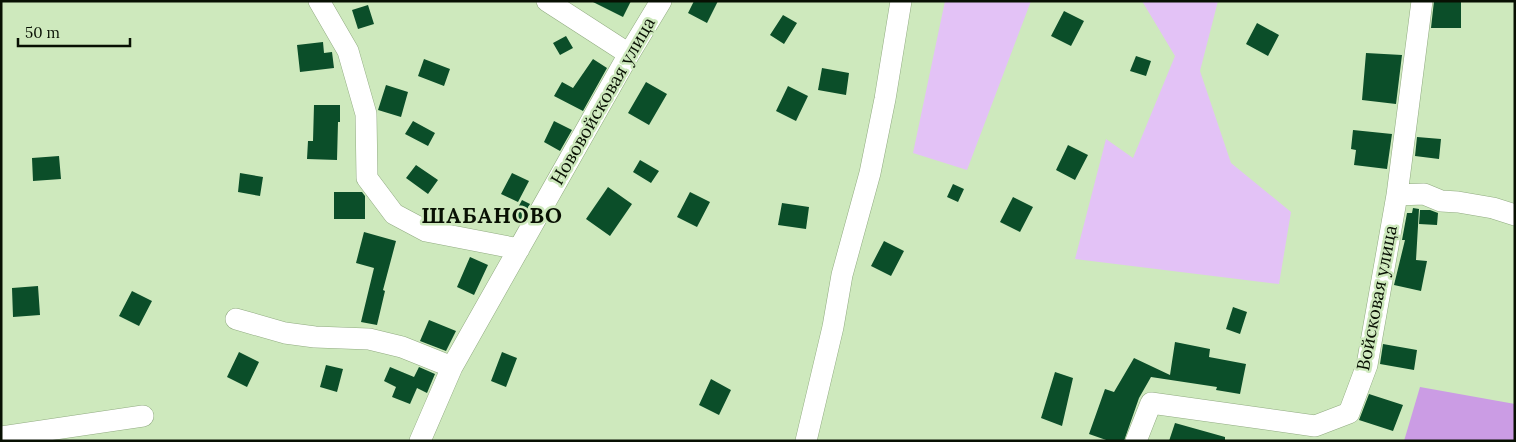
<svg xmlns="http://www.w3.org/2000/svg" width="1516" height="442" font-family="Lora,serif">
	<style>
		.green { fill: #e3c2f6 }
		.forest { fill: #cb9ce4 }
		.building { fill: #0b4e29 }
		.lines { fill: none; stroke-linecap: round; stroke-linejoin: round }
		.minor-casing { stroke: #91ab81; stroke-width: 22 }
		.minor { stroke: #fff; stroke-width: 21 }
		.labels { text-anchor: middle; stroke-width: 5; stroke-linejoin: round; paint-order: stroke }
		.street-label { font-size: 18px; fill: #081003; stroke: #cee9bd }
		.district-label { font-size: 22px; font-weight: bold; letter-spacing: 1px; fill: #081003; stroke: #cee9bd }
	</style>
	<rect width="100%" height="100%" fill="#cee9bd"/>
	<!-- green -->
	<path class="green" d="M945,1h86l-64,169 -54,-17z
		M1142,1h76l-18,70 31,92 60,49 -12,72 -204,-25 31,-120 27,19 42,-102z"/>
	<!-- forest -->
	<path class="forest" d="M1420,387l95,17v37h-111z"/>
	<!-- building -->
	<path class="building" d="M591,1h40l-8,16z
		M694,1h24l-11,22 -19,-10z
		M1434,1h27v27h-30z
		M368,5l6,19 -16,5 -6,-19z
		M1064,11l20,10 -13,25 -20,-10z
		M783,15l14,8 -13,21 -14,-9z
		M1257,23l22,12 -11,21 -22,-12z
		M566,36l7,12 -13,7 -7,-12z
		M323,42l1,11 8,-1 2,16 -34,4 -3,-27z
		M1366,53l36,2 -6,49 -34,-4z
		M1136,56l15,5 -5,15 -16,-5z
		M424,59l26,10 -6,17 -26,-10z
		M593,59l14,9 -24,43 -29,-15 8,-14 11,6z
		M822,68l27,5 -3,22 -28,-5z
		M646,82l21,12 -18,31 -21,-12z
		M386,85l22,7 -7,25 -23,-7z
		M788,86l20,10 -12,25 -20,-10z
		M314,105h26v17h-2l-1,38 -30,-1 1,-18h5z
		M413,121l22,12 -7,13 -23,-12z
		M554,121l18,9 -12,21 -16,-9z
		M1353,130l39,4 -5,35 -33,-4 2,-15 -5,-1z
		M1417,137l24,2 -2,20 -24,-3z
		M1068,145l20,10 -13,25 -19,-10z
		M59,156l2,23 -28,2 -1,-23z
		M640,160l19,11 -8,12 -18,-11z
		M416,165l22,15 -10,14 -22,-16z
		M240,173l23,4 -3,19 -22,-4z
		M512,173l17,8 -11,21 -17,-8z
		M953,184l11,5 -6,13 -11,-5z
		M608,187l24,17 -22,32 -24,-17z
		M334,192h28l3,4v23h-31z
		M690,192l20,10 -13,25 -20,-10z
		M1013,197l20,10 -13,25 -20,-10z
		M522,200l8,4 -12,21 -7,-4z
		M782,203l27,4 -3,22 -28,-4z
		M1413,208l6,1 -3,51 11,1 -6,30 -27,-6 11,-45h-3l5,-27h5z
		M1420,210h10l8,3 -1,12 -18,-1z
		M364,232l32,9 -13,49 2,1 -8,34 -16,-3 13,-54 -18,-5z
		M884,241l20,10 -13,25 -20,-10z
		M470,257l18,8 -14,30 -17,-8z
		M38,286l2,29 -27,2 -1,-29z
		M132,291l20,10 -13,25 -20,-10z
		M1233,307l14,5 -7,22 -14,-5z
		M429,320l27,11 -10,20 -26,-10z
		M1175,342l35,7 -1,8 37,7 -6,30 -24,-4 1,-3 -66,-10 -12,21 -15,43h-15l-20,-7 16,-45 9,3 20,-34 36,17z
		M1383,344l34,6 -3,20 -34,-6z
		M239,352l20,10 -12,25 -20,-10z
		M502,352l15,6 -11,29 -15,-6z
		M326,365l17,4 -6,23 -17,-5z
		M390,367l24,10 5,-10 16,7 -8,19 -10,-5 -7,16 -18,-7 4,-10 -12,-6z
		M1055,372l18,6 -11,48 -21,-8z
		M711,379l20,11 -12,25 -20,-10z
		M1369,394l34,11 -10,26 -34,-11z
		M1175,423l50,14v4h-56z"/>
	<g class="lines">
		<!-- minor casing -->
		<g class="minor-casing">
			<path id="minor" d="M319,1l29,50 18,63 1,64 27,36 32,17 93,18
				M547,1l82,53
				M1397,195l27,-1 17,7 17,1 35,6 22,7
				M236,319l49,14 30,4 54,2 33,8 50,20
				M1,437l142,-21
				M420,441l32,-74 177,-313 32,-53
				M806,441l27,-114 9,-52 28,-102 15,-74 16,-98
				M1136,441l15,-38 164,23 34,-13 18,-48 30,-170 25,-194"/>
		</g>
		<!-- minor -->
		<use href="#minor" class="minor"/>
	</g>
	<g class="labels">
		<!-- street labels -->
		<g class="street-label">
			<text transform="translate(603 101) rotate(-60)" y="6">Нововойсковая улица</text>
			<text transform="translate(1377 298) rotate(-79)" y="6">Войсковая улица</text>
		</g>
		<!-- district labels -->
		<g class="district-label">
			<text x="492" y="223">ШАБАНОВО</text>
		</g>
	</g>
	<!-- border -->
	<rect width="1516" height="442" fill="none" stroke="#081003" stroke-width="5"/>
	<!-- scale -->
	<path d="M18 38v8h112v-8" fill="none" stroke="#081003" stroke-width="2.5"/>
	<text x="25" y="38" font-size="15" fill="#081003" stroke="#cee9bd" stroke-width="4" paint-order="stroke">50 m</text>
</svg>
